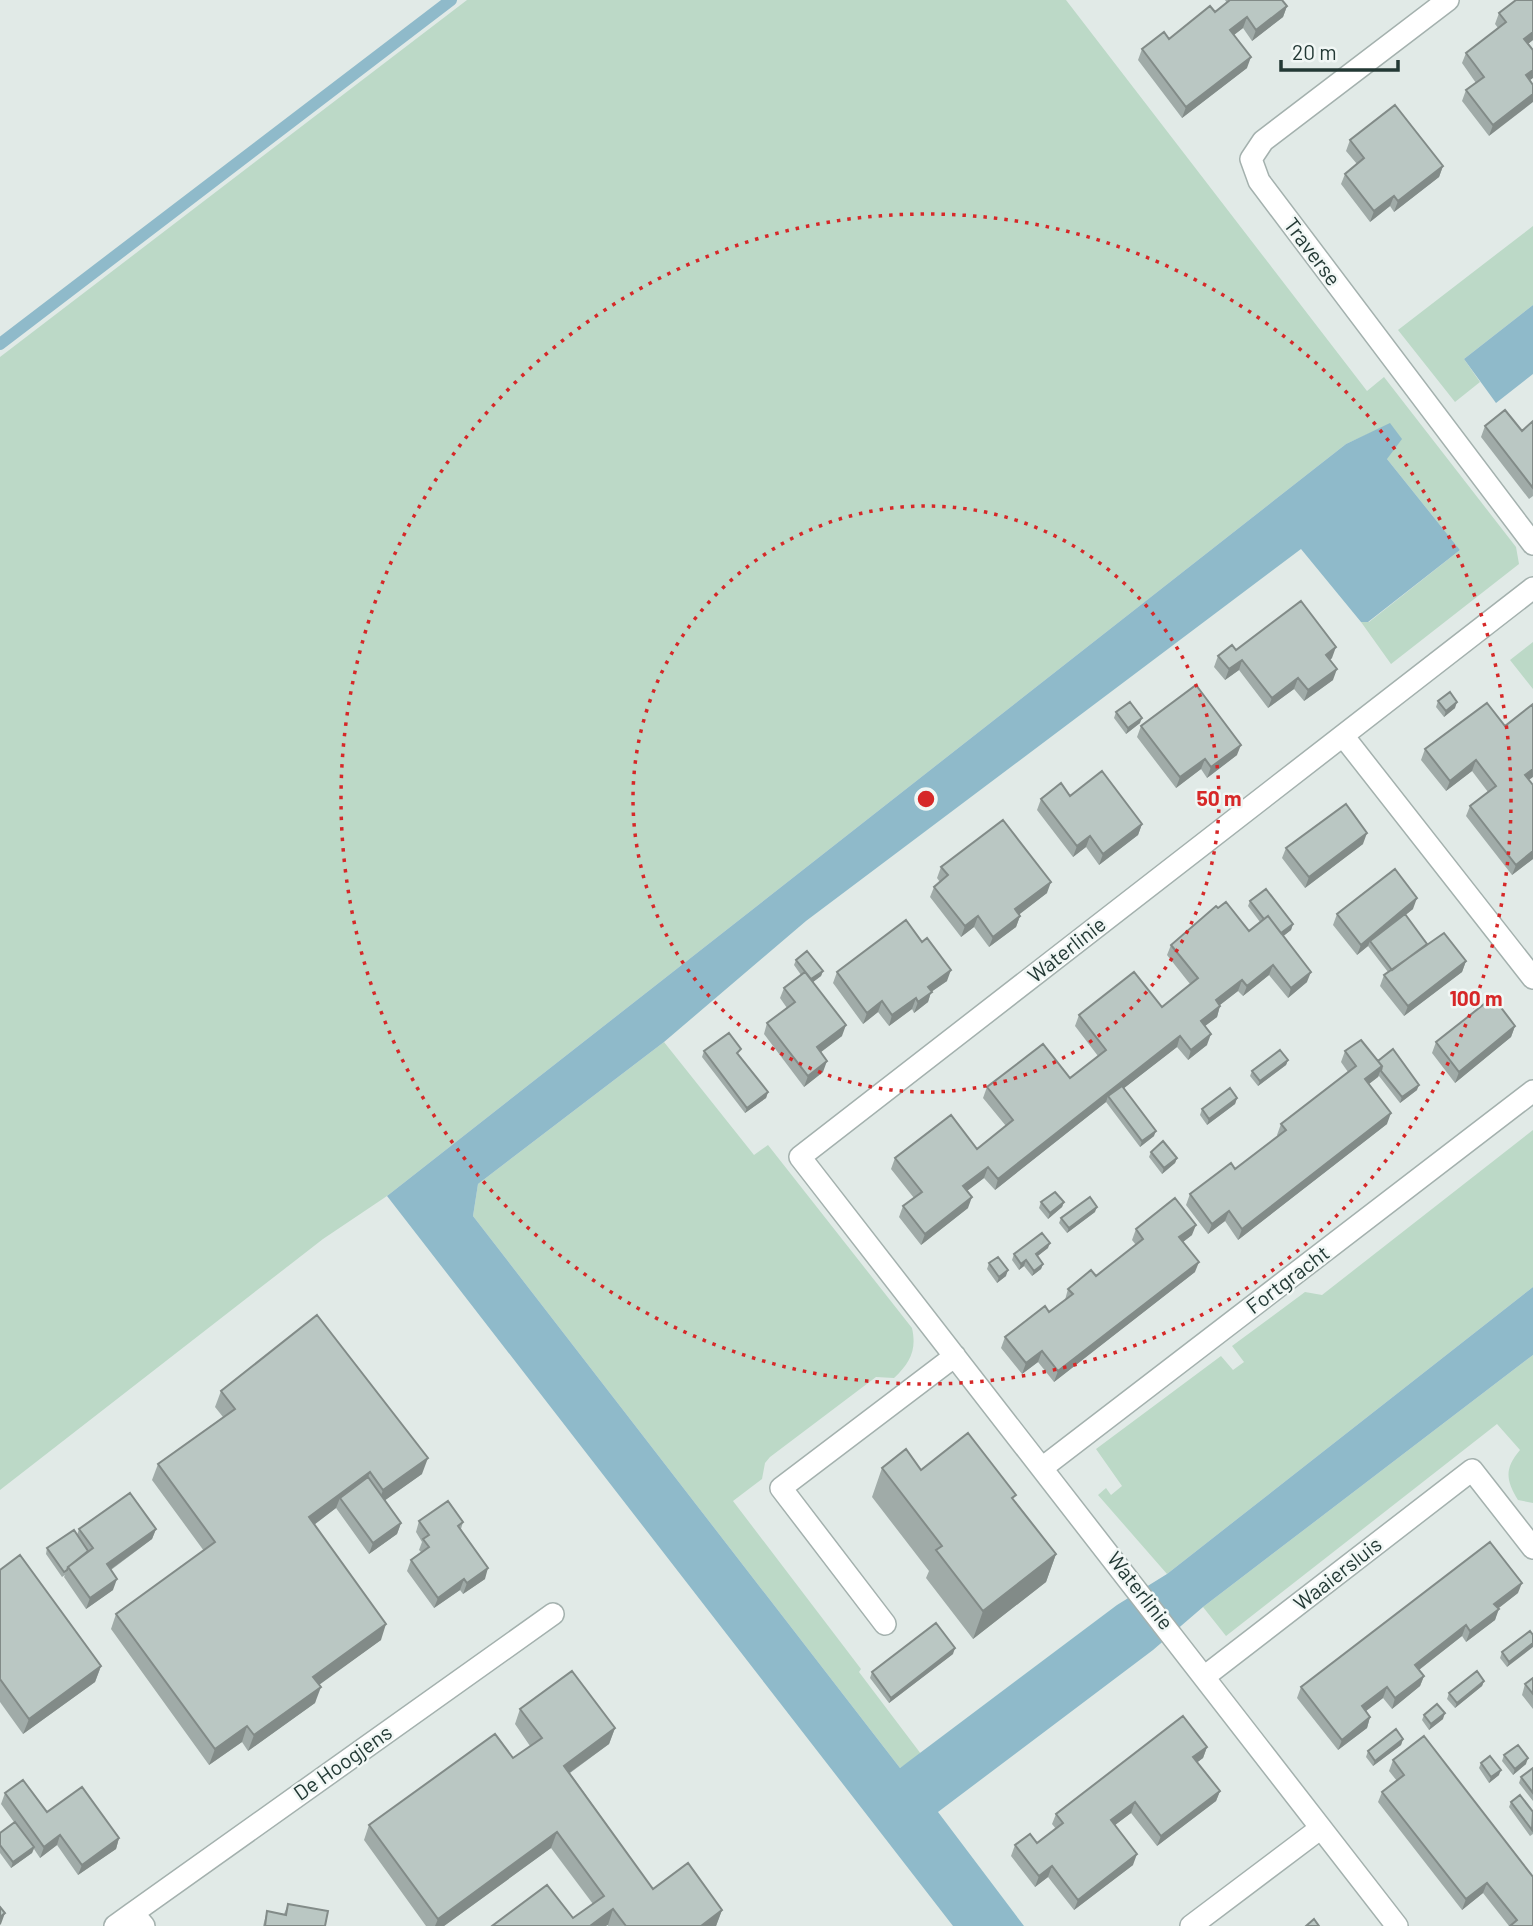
<svg xmlns="http://www.w3.org/2000/svg" width="1533" height="1926" font-family="Barlow,sans-serif">
	<style>
		.green { fill: #bcd9c7 }
		.water { fill: #8fbaca }
		.lines { fill: none; stroke-linecap: round; stroke-linejoin: round }
		.stream { stroke: #8fbaca; stroke-width: 12 }
		.minor-casing { stroke: #a4b1ae; stroke-width: 24 }
		.minor { stroke: #fff; stroke-width: 21 }
		.wall { fill: #a0aba8 }
		.shaded-wall { fill: #828b88 }
		.building { fill: #bac7c3; stroke: #828b88; stroke-width: 2 }
		.ring { fill: none; stroke: #d62828; stroke-width: 3.5; stroke-dasharray: 3.5 7 }
		.labels { text-anchor: middle; stroke-width: 5; stroke-linejoin: round; paint-order: stroke }
		.street-label { font-size: 21px; fill: #233935; stroke: #f1f7f5 }
		.centre { fill: #d62828; stroke: #f1f7f5; stroke-width: 3.5 }
		.ring-label { font-size: 21px; text-anchor: middle; font-weight: bold; fill: #d62828; stroke: #f1f7f5; stroke-width: 5; stroke-linejoin: round; paint-order: stroke }
	</style>
	<rect width="100%" height="100%" fill="#e1eae7"/>
	<!-- green -->
	<path class="green" d="M467,0h599l301,391 17,-14 132,170 3,17 -128,100 -30,-42h8l91,-72 -73,-91 3,-35 -44,20 -959,752 -64,43 -323,251v-1133z
		M1533,226v79l-69,54 16,23 -25,20 -57,-72z
		M1533,642v47l-23,-29z
		M664,1042l90,113 14,-10 144,183c5,22 -2,35 -18,50l-18,-1 -106,80 -5,6 -3,16 -29,22 128,168 -2,3 62,82 -21,14 -427,-552 5,-32z
		M1533,1130v157l-366,287 -69,-79 8,-7 5,7 11,-9 -26,-37 125,-93 12,14 11,-8 -12,-16 73,-54 17,3z
		M1533,1355v148l-15,-3c-12,-20 -14,-31 2,-50l-23,-26 -271,212 -23,-29z"/>
	<!-- water -->
	<path class="water" d="M1533,305v69l-37,29 -32,-44z
		M1390,423l12,16 -15,20 73,91 -92,72h-7l-60,-73 -495,372 -142,121 -186,142 -5,32 427,552 217,-163 50,-31 366,-287v68l-330,252 -50,43 -215,162 86,114h-71l-566,-730 959,-752z"/>
	<g class="lines">
		<!-- stream -->
		<path class="stream" d="M0,344l451,-344"/>
		<!-- minor casing -->
		<g class="minor-casing">
			<path id="minor" d="M1448,0l-185,141 -12,18 8,22 274,363
				M1344,737l189,241
				M1042,1468l491,-377
				M885,1624l-104,-136 174,-132
				M1204,1677l268,-207 61,78
				M133,1913l420,-299
				M115,1926l18,-13 11,13
				M1191,1926l130,-98
				M1397,1926l-597,-769 733,-569"/>
		</g>
		<!-- minor -->
		<use href="#minor" class="minor"/>
	</g>
	<!-- wall -->
	<path class="wall" d="M1225,0h57l5,6 -4,11 -31,24 -9,-13 -9,7 13,33 -65,50 -44,-58 4,-11 27,-10 46,-27 12,-9z
		M1533,0v40l-5,4 2,36 -41,56 -27,-35 4,-11 10,-7 -14,-20 4,-10 32,-25 -3,-4 4,-11z
		M1350,140l93,26 -4,11 -45,35 -4,-6 -20,16 -29,-38 4,-10 12,-10 -11,-13z
		M1533,421v75l-4,3 -48,-62 4,-11 37,5z
		M1236,650l96,8 -2,2 3,20 -29,21 -10,-12 -26,19 -29,-38 -14,10 -11,-13 4,-11z
		M1438,701l17,7 -11,9 -8,-10z
		M1487,703l42,76 4,80 -21,16 -46,-59 4,-10 18,-14 -16,-21 -26,20 -25,-31 4,-11z
		M1116,712l24,11 -14,11 -12,-16z
		M1141,726l96,29 -30,23 -6,-9 -25,19 -39,-51z
		M1070,796l72,28 -4,11 -39,30 -13,-18 -13,10 -36,-47 4,-11z
		M1363,844l-58,44 -23,-30 4,-10z
		M941,867l106,26 -28,21 1,2 -4,11 -27,20 -15,-20 -13,10 -31,-40 4,-10 6,-5 -3,-4z
		M1250,901l43,23 -2,6 -8,6 24,46 -19,16 -19,-23 -26,21 -5,-5 -18,14 -3,12 -12,9 2,19 -19,15 -11,-13 -53,41 30,48 -14,11 -34,-45 -111,88 -11,-12 -17,13 1,17 -47,37 -22,-28 4,-11 11,-8 -23,-29 4,-11 82,-9 29,-23 -23,-28 4,-11 83,-9 28,-22 -23,-30 4,-11 83,-8 28,-23 -23,-29 4,-10 78,-14 11,-9 -12,-16z
		M1413,909l-8,6 23,29 38,17 -4,11 -58,44 -24,-30 4,-11 4,-3 -20,-26 -11,9 -24,-30 4,-11z
		M796,960l27,11 -2,5 -8,6 29,54 -21,16 2,20 -19,15 -40,-53 3,-11 20,-15 -7,-10 4,-10 17,-13 -7,-10z
		M837,972l110,9 -16,11 -3,10 -14,11 -2,-4 -23,17 -11,-14 -15,12 -30,-41z
		M1515,1026l-4,11 -56,46 -23,-30 4,-11z
		M704,1051l35,4 29,37 -2,6 -21,15 -43,-56z
		M1345,1051l33,10 39,29 -17,13 -21,-27 -10,8 18,40 -149,116 -13,-19 -17,13 -22,-29 4,-11 45,-25 43,-33 -1,-1 4,-11 67,-52 -7,-10z
		M1288,1060l-2,5 -28,21 -8,-10 2,-5z
		M1237,1098l-2,6 -28,21 -7,-10 2,-6z
		M1151,1152l26,6 -2,5 -13,11 -13,-17z
		M1041,1202h23l-2,5 -14,12 -9,-11z
		M1095,1212l-28,21 -8,-10 2,-5z
		M1136,1229l56,6 -9,7 12,30 -141,110 -16,-20 -16,12 -21,-26 4,-11 44,-25 16,-12 3,-11 28,-13 40,-31 -4,-5z
		M1048,1248l-11,8 6,8 -2,5 -9,7 -8,-10 -5,4 -7,-10 2,-6z
		M989,1263l17,13 -9,7 -10,-14z
		M221,1391l201,83 -37,26 16,23 -4,11 -28,20 -33,-46 -22,17 67,115 -62,44 -4,19 -67,48 -6,-9 -33,23 -98,-136 5,-15 88,-63 -52,-71 6,-16 65,-47 -8,-10z
		M882,1468l39,2 93,30 42,54 -10,28 -73,57 -47,-61 3,-7 -57,-74z
		M419,1521l44,1 -2,7 24,50 -22,15 -3,-4 -26,18 -27,-37 4,-11 10,-8 -2,-2 3,-8 -6,-10z
		M79,1529h77l-4,10 -41,31 2,20 -27,19 -22,-32 1,-2 -3,2 -16,-23 1,-6 30,-13z
		M0,1570l101,96 -6,16 -72,52 -23,-32z
		M1518,1593l-20,15 -3,12 -29,22 -4,-6 -43,34 5,6 -4,10 -28,23 -9,-11 -17,13 4,6 -3,11 -29,22 -41,-52 4,-11z
		M1533,1635l-26,32 -7,-9 2,-6z
		M953,1654l-64,49 -19,-25 2,-6z
		M1533,1678v31l-11,-14 3,-11z
		M1484,1681l-2,5 -27,22 -8,-9 2,-6z
		M520,1709l95,19 -6,16 -39,29 83,116 69,21 -6,16h-108v-1l-35,-7 20,-14 -42,-56 -107,78h-18l-62,-86 5,-15 144,-67 17,-12 -15,-22z
		M1424,1715l19,4 -14,11 -7,-10z
		M1403,1739l-2,6 -28,21 -7,-9 2,-6z
		M1207,1747l-4,11 -6,4 23,29 -4,10 -59,45 -26,-33 -16,12 18,40 -59,45 -26,-33 -13,10 -24,-31 4,-11 22,-2 19,-14 -4,-5 4,-10z
		M1504,1755l22,9 -13,11 -11,-14z
		M1393,1760l140,166h-24l-26,-33 -21,17 -84,-108 4,-10 15,-11 -8,-10z
		M1481,1763l18,12 -10,8 -10,-15z
		M1533,1768v33l-14,-18 2,-6z
		M5,1793l42,19 72,26 -3,11 -38,26 -21,-30 -17,13 -6,-9 -2,4 -21,15 -11,-15v-20l14,-11 -13,-18z
		M1511,1802l22,10v22l-3,2 -21,-29z
		M288,1904l37,22h-62l4,-15 17,3z"/>
	<!-- shaded-wall -->
	<path class="shaded-wall" d="M1287,6l-4,11 -31,24 4,-11z
		M1247,17l-4,11 -17,13 4,-11z
		M1533,32v8l-13,10 4,-11z
		M1251,57l-4,11 -65,50 4,-11z
		M1533,70v8l-11,8 4,-11z
		M1533,94v8l-44,34 4,-11z
		M1443,166l-4,11 -45,35 4,-11z
		M1394,196l-4,10 -20,16 4,-11z
		M1336,647l-4,11 -10,8 4,-11z
		M1242,660l-3,10 -14,10 4,-11z
		M1337,669l-4,11 -29,21 4,-11z
		M1298,678l-4,11 -26,19 4,-10z
		M1457,702l-2,6 -11,9 2,-6z
		M1142,718l-2,5 -14,11 2,-6z
		M1241,745l-4,10 -30,23 4,-11z
		M1205,759l-4,10 -25,19 4,-11z
		M1476,760l-4,11 -26,20 4,-10z
		M1533,769v8l-11,8 3,-10z
		M1142,824l-4,11 -39,30 4,-11z
		M1367,833l-4,11 -58,44 4,-11z
		M1090,836l-4,11 -13,10 4,-11z
		M1533,851v8l-21,16 4,-10z
		M1051,882l-4,11 -35,27 3,-11z
		M1417,898l-4,11 -42,34 -1,-2 -2,5 -11,9 4,-10z
		M978,916l-4,11 -13,10 4,-11z
		M1020,916l-4,11 -27,20 4,-10z
		M1293,924l-2,6 -15,12 2,-6z
		M1466,961l-4,11 -58,44 4,-10z
		M1273,965l-4,10 -26,21 4,-10z
		M951,970l-4,11 -16,11 -3,10 -14,11 4,-11 10,-15z
		M823,971l-2,5 -12,9 2,-6z
		M1311,972l-4,10 -19,16 3,-10z
		M1242,980l-4,11 -26,20 4,-11z
		M916,998l-4,11 -23,17 3,-11z
		M882,1001l-4,11 -15,12 4,-11z
		M1220,1006l-3,11 -20,15 4,-11z
		M846,1025l-4,11 -29,22 4,-11z
		M1515,1026l-4,11 -56,46 4,-11z
		M1211,1034l-4,11 -19,15 3,-10z
		M1180,1036l-3,11 -67,52 -2,-3 -2,6 -111,88 3,-11z
		M1288,1060l-2,5 -28,21 2,-5z
		M827,1061l-4,11 -19,15 4,-11z
		M1382,1066l-4,11 -17,13 4,-11z
		M1419,1085l-2,5 -17,13 2,-6z
		M768,1092l-2,6 -21,15 2,-5z
		M1237,1098l-2,6 -28,21 2,-6z
		M1391,1113l-4,11 -149,116 4,-11z
		M1156,1131l-2,5 -14,11 2,-6z
		M1177,1158l-2,5 -13,11 2,-6z
		M988,1167l-4,11 -25,19 4,-11z
		M972,1197l-4,11 -47,37 4,-11z
		M1064,1202l-2,5 -14,12 2,-6z
		M1097,1207l-2,5 -28,21 2,-5z
		M1229,1211l-4,10 -17,13 4,-10z
		M1196,1225l-4,10 -17,13 4,-11z
		M1050,1243l-2,5 -14,11 2,-5z
		M1026,1260l-2,6 -5,4 2,-6z
		M1199,1262l-4,10 -141,110 4,-11z
		M1043,1264l-2,5 -9,7 2,-5z
		M1008,1270l-2,6 -9,7 2,-6z
		M1042,1351l-4,11 -16,12 4,-11z
		M428,1458l-6,16 -45,32 6,-16z
		M370,1472l-6,15 -24,11 -4,10 -33,25 6,-16z
		M401,1523l-4,11 -28,20 4,-11z
		M156,1529l-4,10 -49,36 4,-11z
		M1056,1554l-10,28 -73,57 10,-28z
		M488,1568l-3,11 -22,15 4,-11z
		M117,1579l-4,11 -27,19 4,-11z
		M464,1579l-4,11 -26,18 4,-10z
		M1522,1583l-4,10 -28,22 4,-11z
		M1499,1609l-4,11 -29,22 4,-11z
		M386,1624l-5,16 -73,53 5,-16z
		M1466,1625l-4,11 -51,40 4,-11z
		M1533,1643v4l-26,20 2,-5z
		M955,1648l-2,6 -64,49 2,-5z
		M101,1666l-6,16 -72,52 6,-15z
		M1424,1676l-4,10 -28,23 3,-11z
		M1484,1681l-2,5 -27,22 2,-5z
		M321,1687l-6,16 -67,48 6,-16z
		M1387,1687l-4,11 -25,19 4,-11z
		M1445,1713l-2,6 -14,11 2,-6z
		M1370,1717l-3,11 -29,22 4,-10z
		M247,1726l-5,16 -33,23 6,-16z
		M615,1728l-6,16 -51,37 6,-15z
		M1403,1739l-2,6 -28,21 2,-5z
		M1207,1747l-4,11 -13,10 3,-11z
		M1528,1758l-2,6 -13,11 2,-6z
		M1501,1770l-2,5 -10,8 2,-6z
		M1220,1791l-4,10 -59,45 4,-10z
		M1135,1802l-4,11 -24,18 4,-11z
		M557,1832l-6,16 -107,78h-9l3,-7z
		M60,1835l-3,10 -17,13 4,-11z
		M119,1838l-3,11 -38,26 4,-10z
		M34,1847l-2,6 -21,15 2,-6z
		M1137,1854l-4,11 -59,45 4,-10z
		M1052,1866l-4,11 -13,10 4,-11z
		M1487,1883l-4,10 -21,17 4,-11z
		M613,1909l-5,16 -2,1h-16z
		M722,1910l-6,16h-15z
		M5,1913l-4,11 -1,1v-8z"/>
	<!-- building -->
	<path class="building" d="M1230,0h52l5,6 -31,24 -9,-13 -17,13 21,27 -65,50 -44,-58 22,-17 5,7 41,-33 5,6z
		M1516,0h17v32l-9,7 9,11v20l-7,5 7,10v9l-40,31 -27,-35 18,-13 -18,-24 40,-31 -7,-9z
		M1395,105l48,61 -45,35 -4,-5 -20,15 -29,-37 19,-16 -14,-18z
		M1505,410l17,21 11,-10v67l-48,-62z
		M1301,601l35,46 -10,8 11,14 -29,21 -10,-12 -26,20 -30,-38 -13,9 -11,-13 14,-11 4,5z
		M1196,685l45,60 -30,22 -6,-8 -25,18 -39,-51z
		M1450,692l7,10 -11,9 -8,-10z
		M1130,702l12,16 -14,10 -12,-16z
		M1487,703l18,23 28,-22v65l-8,6 8,10v66l-17,14 -46,-59 26,-20 -20,-26 -26,21 -25,-32z
		M1102,771l40,53 -39,30 -13,-18 -13,10 -36,-47 20,-16 9,13z
		M1346,804l21,29 -58,44 -23,-29z
		M1003,820l48,62 -36,27 5,7 -27,21 -15,-21 -13,10 -31,-39 14,-12 -7,-8z
		M1395,869l22,29 -56,47 -24,-31z
		M1266,889l27,35 -12,9 -13,-17 -4,3 -14,-18z
		M1226,902l23,29 19,-15 43,56 -20,16 -18,-23 -26,21 -5,-6 -26,20 4,6 -19,15 10,13 -20,16 -11,-14 -182,143 -10,-12 -25,19 9,11 -47,37 -22,-28 19,-14 -27,-34 56,-43 26,34 36,-29 -26,-33 56,-43 27,34 36,-28 -27,-35 55,-43 28,35 36,-29 -27,-33 45,-39 2,2z
		M1405,914l22,30 -35,26 -22,-29z
		M906,920l16,22 5,-4 24,32 -23,17 4,5 -14,10 -2,-4 -24,17 -10,-14 -15,12 -30,-41z
		M1444,933l22,28 -58,45 -24,-31z
		M807,951l16,20 -12,8 -15,-19z
		M805,972l41,53 -29,22 10,14 -19,15 -41,-53 28,-21 -11,-14z
		M1493,997l22,29 -56,46 -23,-30z
		M729,1033l12,16 -4,4 31,39 -21,16 -43,-57z
		M1361,1040l21,26 -17,13 26,34 -149,116 -13,-18 -17,13 -22,-30 41,-31 4,6 51,-39 -5,-6 75,-58 -11,-15z
		M1393,1049l26,36 -17,12 -21,-26 1,-5 -4,-5z
		M1280,1050l8,10 -28,21 -8,-10z
		M1122,1086l34,45 -14,10 -34,-45z
		M1230,1088l7,10 -28,21 -7,-10z
		M1163,1141l14,17 -13,10 -13,-16z
		M1055,1192l9,10 -14,11 -9,-11z
		M1090,1197l7,10 -28,21 -8,-10z
		M1175,1198l21,27 -17,12 20,25 -141,109 -16,-20 -16,12 -21,-26 40,-31 4,6 24,-18 -5,-5 23,-19 5,6 47,-37 -7,-10z
		M1042,1233l8,10 -14,11 7,10 -9,7 -8,-11 -5,4 -7,-10z
		M998,1257l10,13 -9,7 -10,-14z
		M317,1315l111,143 -45,32 -13,-18 -61,45 77,107 -73,53 8,10 -67,48 -7,-9 -32,23 -99,-135 99,-72 -57,-78 77,-55 -14,-18z
		M968,1433l48,62 -4,3 44,56 -73,57 -47,-61 6,-4 -60,-78 24,-19 15,21z
		M368,1477l33,46 -28,20 -33,-45z
		M130,1493l26,36 -49,35 10,15 -27,19 -22,-31 25,-19 -14,-19z
		M448,1501l15,21 -5,4 30,42 -21,15 -3,-4 -26,19 -27,-38 18,-13 -6,-8 6,-4 -10,-14z
		M74,1530l14,21 -20,16 -1,3 -3,2 -17,-24z
		M1490,1542l32,41 -28,21 5,5 -29,22 -4,-6 -51,40 9,11 -29,22 -8,-11 -25,19 8,11 -28,23 -41,-53z
		M20,1555l81,111 -72,53 -29,-40v-109z
		M936,1623l19,25 -64,50 -19,-26z
		M1530,1631l3,4v8l-24,19 -7,-10z
		M572,1671l43,57 -51,38 89,123 35,-26 34,47 -21,16h-75l-13,-17 -23,17h-98l55,-41 26,33 31,-22 -47,-64 -119,87 -69,-94 126,-91 18,24 29,-20 -22,-29z
		M1477,1671l7,10 -27,22 -8,-10z
		M1533,1678v16l-8,-10z
		M1437,1704l8,9 -14,11 -7,-9z
		M1183,1716l24,31 -14,10 27,34 -59,45 -26,-34 -24,18 26,34 -59,46 -26,-34 -13,10 -24,-31 15,-11 7,9 26,-20 -7,-9z
		M1396,1729l7,10 -28,22 -7,-10z
		M1424,1736l109,141v49h-23l7,-6 -30,-37 -21,16 -84,-107 22,-17 -11,-15z
		M1518,1745l10,13 -13,11 -11,-14z
		M1490,1756l11,14 -10,7 -10,-14z
		M1533,1768v25l-12,-16z
		M23,1780l24,32 35,-25 37,51 -37,27 -22,-30 -16,12 -39,-54z
		M1520,1795l13,17 -1,18 -21,-28z
		M15,1822l19,25 -21,15 -13,-17v-12z
		M288,1904l40,7 -3,15h-60l2,-15 19,4z
		M0,1907l5,6 -5,4z
		M1314,1919l5,7h-13z"/>
	<!-- distance rings -->
	<g class="ring">
		<circle cx="926" cy="799" r="293"/>
		<circle cx="926" cy="799" r="585"/>
	</g>
	<g class="labels">
		<!-- street labels -->
		<g class="street-label">
			<text transform="translate(1312 252) rotate(53)" y="7">Traverse</text>
			<text transform="translate(1067 950) rotate(-38)" y="7">Waterlinie</text>
			<text transform="translate(1288 1280) rotate(-37)" y="7">Fortgracht</text>
			<text transform="translate(1338 1574) rotate(-38)" y="7">Waaiersluis</text>
			<text transform="translate(1140 1591) rotate(52)" y="7">Waterlinie</text>
			<text transform="translate(343 1763) rotate(-35)" y="7">De Hoogjens</text>
		</g>
	</g>
	<circle cx="926" cy="799" r="10" class="centre"/>
	<g class="ring-label">
		<text x="1219" y="806">50 m</text>
		<text x="1476" y="1006">100 m</text>
	</g>
	<!-- scale -->
	<path d="M1281 60v10h117v-10" fill="none" stroke="#233935" stroke-width="3.5"/>
	<text x="1292" y="60" font-size="21" fill="#233935" stroke="#f1f7f5" stroke-width="5" paint-order="stroke">20 m</text>
</svg>
